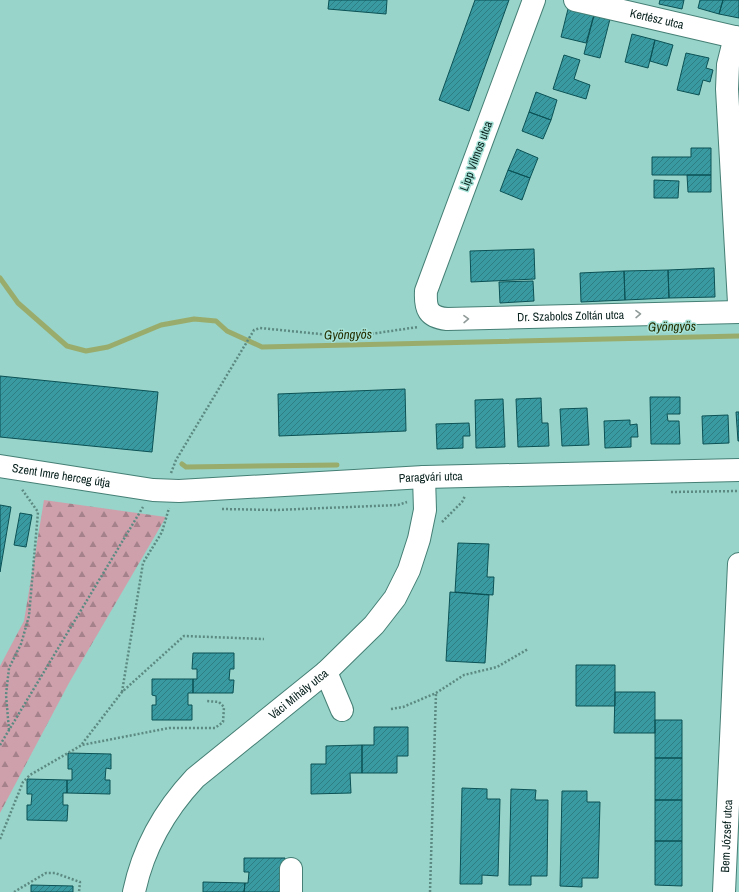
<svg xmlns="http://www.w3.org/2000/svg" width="739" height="892" font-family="'Archivo Narrow',sans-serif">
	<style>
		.forest { fill: url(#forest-firs) }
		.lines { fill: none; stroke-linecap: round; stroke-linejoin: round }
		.stream { stroke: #9aac6c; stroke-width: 5 }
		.building { fill: url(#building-hatch); stroke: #0b5155 }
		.minor-casing { stroke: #457f75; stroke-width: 24 }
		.path { stroke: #5c8a82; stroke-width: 2.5; stroke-dasharray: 2 2; stroke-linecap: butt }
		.minor { stroke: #fff; stroke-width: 22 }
		.oneway { stroke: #909b99 }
		.labels { text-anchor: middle; stroke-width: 3; stroke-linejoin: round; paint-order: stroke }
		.street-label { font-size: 12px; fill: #08211d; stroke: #a5e1d6 }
		.water-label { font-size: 13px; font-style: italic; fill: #252f00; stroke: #a5e1d6 }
	</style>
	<defs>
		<pattern id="forest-firs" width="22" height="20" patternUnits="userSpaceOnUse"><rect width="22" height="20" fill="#cea0ac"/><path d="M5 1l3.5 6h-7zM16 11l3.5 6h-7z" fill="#a5828b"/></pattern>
		<pattern id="building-hatch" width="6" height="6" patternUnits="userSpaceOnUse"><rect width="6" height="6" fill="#399ba1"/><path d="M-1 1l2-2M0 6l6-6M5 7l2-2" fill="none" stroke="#2e7e83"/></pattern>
	</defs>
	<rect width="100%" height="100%" fill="#98d4c9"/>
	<!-- forest -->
	<path class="forest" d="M44,500l122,17 -97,166 -69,130v-147l24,-45z"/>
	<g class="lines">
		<!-- stream -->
		<path class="stream" d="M0,278l18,25 49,43 19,5 22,-4 53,-22 33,-6 22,2 11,10 35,16 477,-11
			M182,464l4,3 151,-2"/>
	</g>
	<!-- building -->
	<path class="building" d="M329,0h58l-1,14 -58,-5z
		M475,0h34l-40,111 -30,-11z
		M660,0h24l-2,9 -23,-5z
		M700,0h23l-4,14 -21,-6z
		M723,0h16v18l-20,-4z
		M568,9l26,6 -8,28 -25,-6z
		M594,15l16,4 -10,39 -16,-4z
		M632,34l23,6 -7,28 -23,-6z
		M655,40l18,5 -6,21 -17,-5z
		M686,53l23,5 -3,10 7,2 -3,12 -7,-2 -4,15 -22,-5z
		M564,55l16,5 -6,19 16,6 -4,14 -33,-10z
		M536,92l21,8 -6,20 -22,-8z
		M529,112l22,8 -8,19 -21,-8z
		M691,148h20v27h-59v-18h39z
		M517,149l21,9 -8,20 -22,-8z
		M508,170l22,8 -8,22 -22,-9z
		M687,175h24v17h-23z
		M654,180l25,1 -1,17h-24z
		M534,249l1,30 -64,3 -1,-31z
		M714,268l1,29 -46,1 -1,-28z
		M668,270l1,28 -44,2 -1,-29z
		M624,271l1,29 -44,2 -1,-29z
		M533,281l1,20 -34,2 -1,-21z
		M0,376l158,16 -6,60 -152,-15z
		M405,389l1,42 -127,5 -1,-42z
		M650,397h30v17h-13l1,7h11l1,23h-29z
		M541,398l1,25h6l1,23 -31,1 -2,-48z
		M503,399l2,48 -29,1 -1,-48z
		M587,408l2,37 -27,1 -2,-37z
		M736,412h3v29h-1z
		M728,415l1,28 -26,1 -1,-28z
		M630,420v5l7,-1 1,13h-7v10l-26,1 -1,-27z
		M469,423l1,13h-7v12l-26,1 -1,-25z
		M0,505l11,2 -11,65z
		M20,513l12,2 -6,32 -12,-2z
		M458,543l31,1 -2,33h7l-1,18 -38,-3z
		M450,592l39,3 -4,68 -39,-2z
		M193,653h41v16h-4l-1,11h5l-1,13h-40v-14h4v-10h-5z
		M576,665h39v41h-39z
		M152,679h41v14h-5v12h4v15h-40v-15h4v-9l-4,-1z
		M615,692h40v41h-41z
		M655,720h27v38h-27z
		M374,727h34v29h-11v17h-35v-28h12z
		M362,745v28h-12l1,20 -40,1v-30h15v-18z
		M68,753l43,1v15l-5,-1 -1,12h5v14l-43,-1v-13h5v-11h-4z
		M655,758h27v42h-27z
		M27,779l40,1v13h-4v12h5l-1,16 -40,-1v-15h4l1,-11h-5z
		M462,788l25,1v10h13l-2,77 -16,-1v9h-22z
		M511,789l25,1 -1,10h13l-1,76h-16v9h-22z
		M562,791h25v11h13l-2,76h-16v9l-22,-1z
		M655,800h27v41h-27z
		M655,841h27v45l-27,-1z
		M244,858h41v34h-41l1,-9h3l1,-11h-5z
		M203,882l42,1 -1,9h-41z
		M31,885l42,1v6h-42z"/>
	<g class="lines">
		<!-- minor casing -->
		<g class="minor-casing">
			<g id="minor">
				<path id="s1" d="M534,0l-108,291c-1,18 2,26 21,28l292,-7"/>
				<path id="s2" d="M575,0l164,38"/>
				<path d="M735,37l-7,28 -1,24 12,214"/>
				<path id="s3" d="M0,466l153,24 26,1 245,-14 315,-7"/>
				<path d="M326,672l16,38"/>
				<path id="s4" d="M134,892c9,-43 31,-82 61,-114l131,-106 48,-47 21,-27 14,-28 10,-31 6,-29 -1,-33"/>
				<path d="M291,892v-23"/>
				<path id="s5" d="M724,892l15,-328"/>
			</g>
		</g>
		<!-- path -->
		<path class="path" d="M171,473l5,-13 78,-130 6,-2 90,9 68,-10
			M671,492l68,-1
			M222,509l54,1 122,-5 9,-3
			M442,522l20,-20 3,-6
			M122,692l21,-129 19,-31 7,-24
			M391,709l12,-2 33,-14 28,-18 33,-8 31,-18
			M9,730l-3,-35 3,-27 12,-24 8,-28 9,-104 -17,-24
			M82,744l40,-52 62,-56 80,3
			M0,745l143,-238
			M0,839l23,-57 7,-7 52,-30 87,-17h46l8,-6 1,-15 -5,-5 -13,-1
			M14,892l32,-19h9l25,9 -1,10
			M430,892l6,-199"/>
		<!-- minor -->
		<use href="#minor" class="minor"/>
	</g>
	<!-- one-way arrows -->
	<defs><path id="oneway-chevron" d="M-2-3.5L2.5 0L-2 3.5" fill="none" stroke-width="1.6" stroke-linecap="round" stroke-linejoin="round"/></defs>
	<g class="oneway">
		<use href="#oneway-chevron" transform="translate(638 314) rotate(-1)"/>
		<use href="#oneway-chevron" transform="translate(466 319) rotate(-1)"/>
	</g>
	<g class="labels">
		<!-- street labels -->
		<g class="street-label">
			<text dy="4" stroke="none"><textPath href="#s2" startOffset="84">Kertész utca</textPath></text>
			<text transform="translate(476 156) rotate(-70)" y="4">Lipp Vilmos utca</text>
			<text dy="4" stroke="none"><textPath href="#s1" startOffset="475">Dr. Szabolcs Zoltán utca</textPath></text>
			<text dy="4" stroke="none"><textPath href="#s3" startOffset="62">Szent Imre herceg útja</textPath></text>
			<text dy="4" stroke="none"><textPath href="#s3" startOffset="433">Paragvári utca</textPath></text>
			<text dy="4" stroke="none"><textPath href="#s4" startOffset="264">Váci Mihály utca</textPath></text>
			<text dy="4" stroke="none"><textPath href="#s5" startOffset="56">Bem József utca</textPath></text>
		</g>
		<!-- water labels -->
		<g class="water-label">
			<text transform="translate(672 326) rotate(-1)" y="5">Gyöngyös</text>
			<text transform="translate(348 334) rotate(-1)" y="5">Gyöngyös</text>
		</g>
	</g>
</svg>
